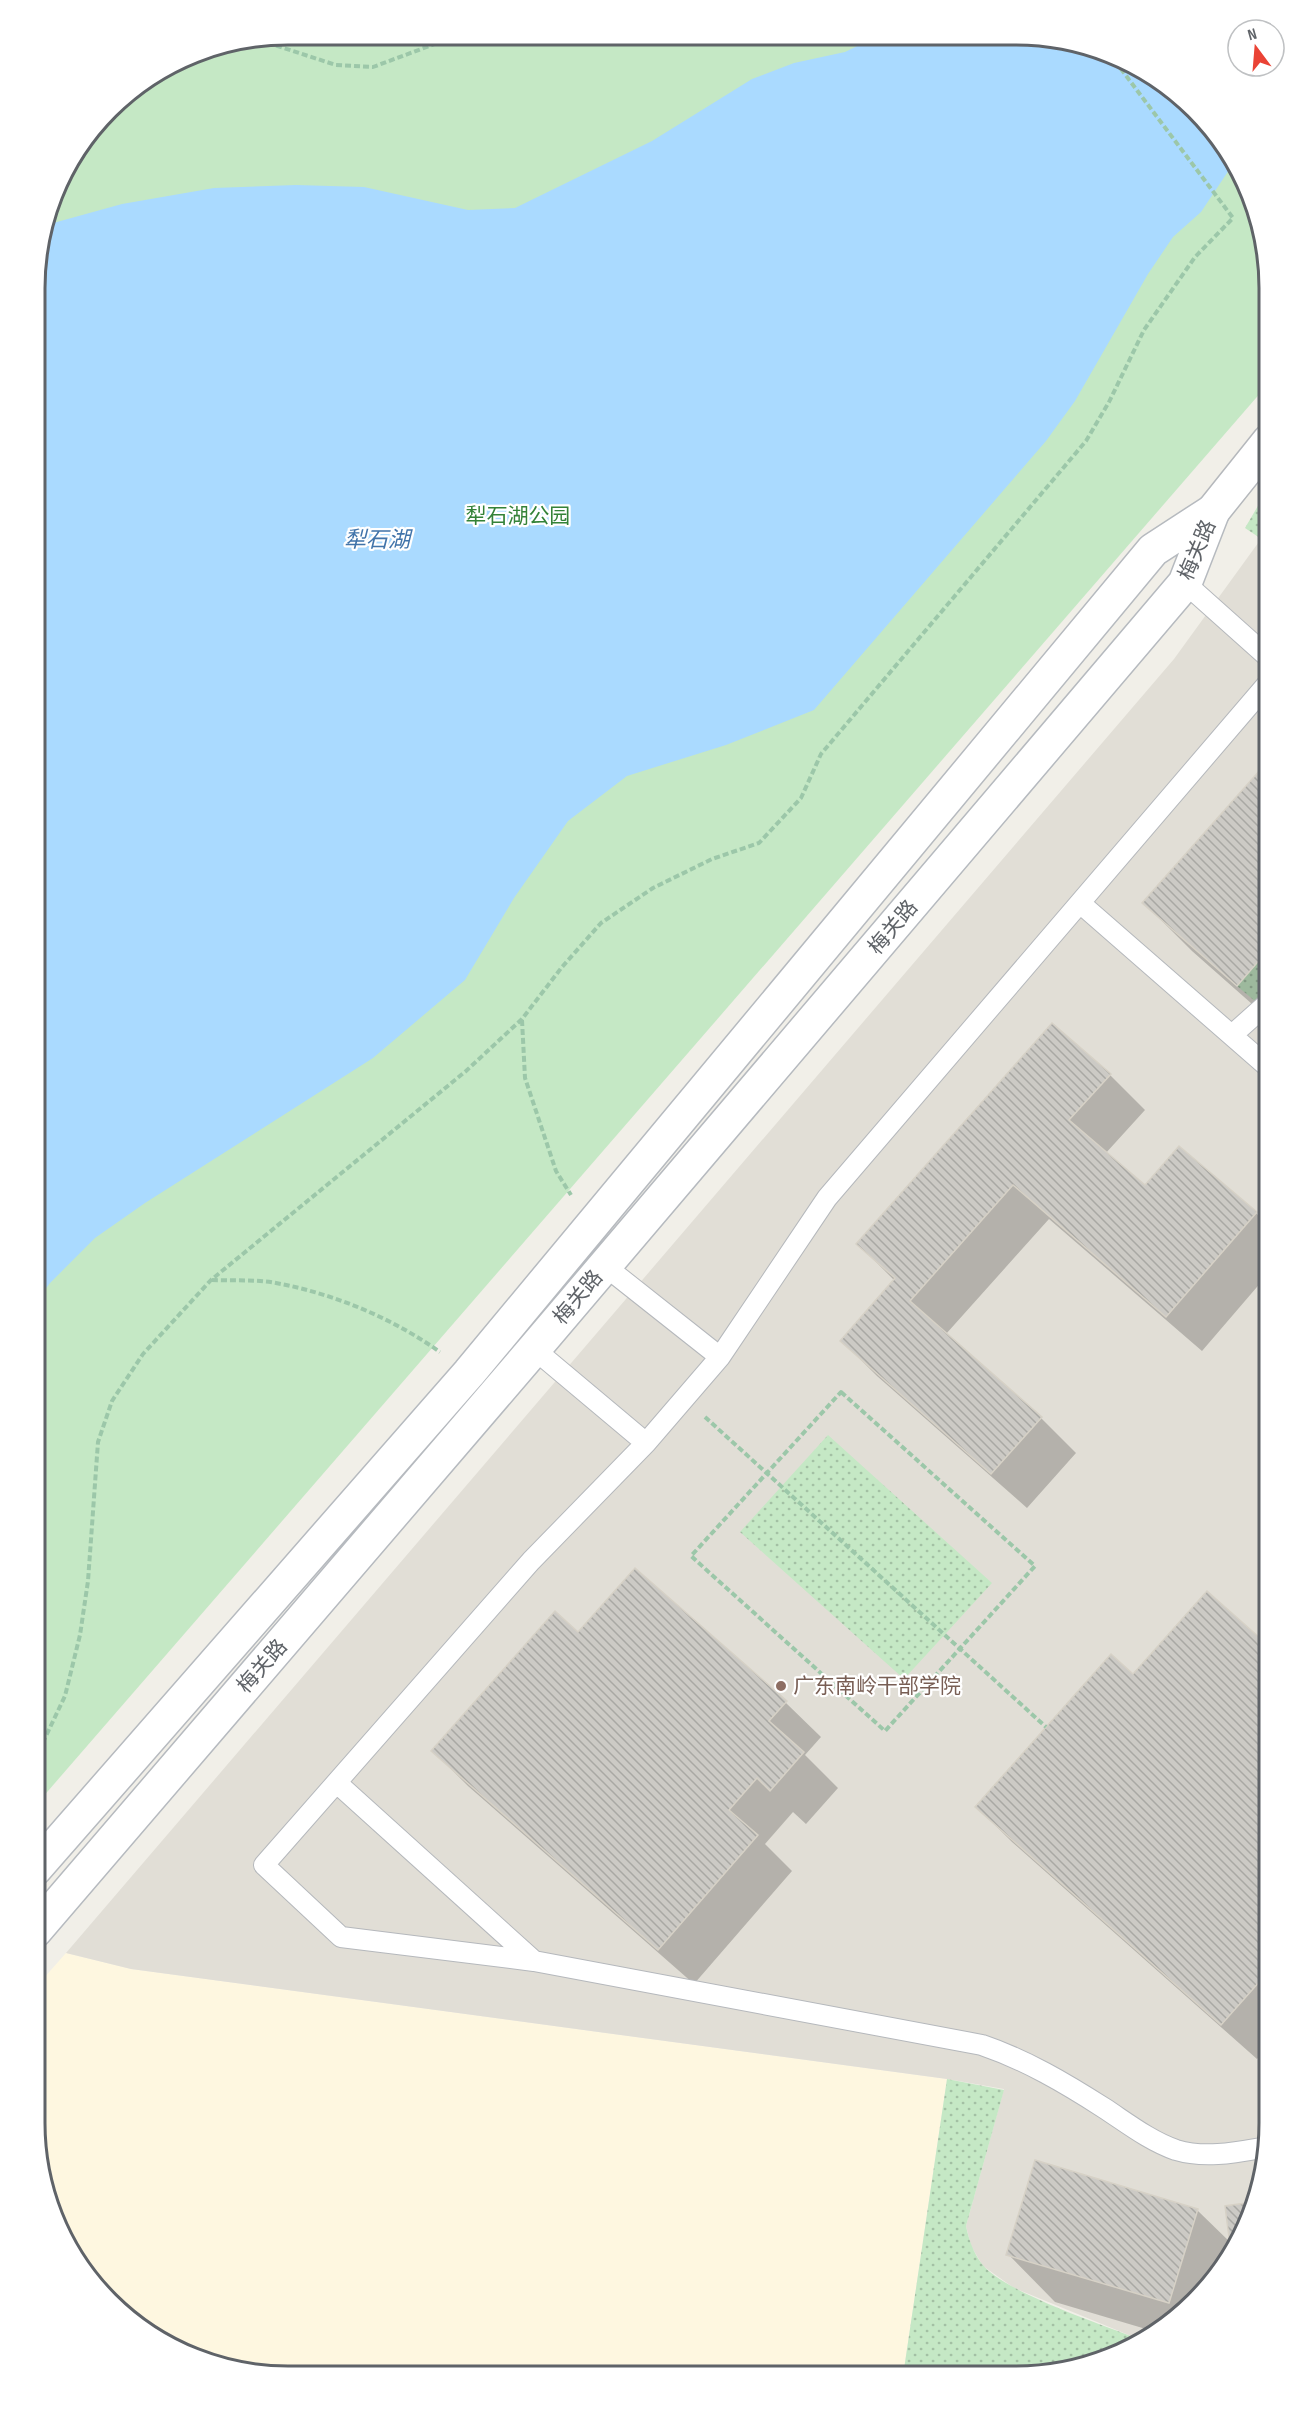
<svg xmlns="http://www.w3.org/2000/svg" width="1304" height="2411" font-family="'Sofia Sans Condensed','Noto Sans SC',sans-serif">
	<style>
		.commercial { fill: #fef7e0 }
		.education { fill: #e1ded6 }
		.grass { fill: url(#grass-dots) }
		.park { fill: #c5e8c5 }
		.water { fill: #aadaff }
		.shadow { fill: #0003 }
		.building { fill: url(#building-back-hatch); stroke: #d6d1c6; stroke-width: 1.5 }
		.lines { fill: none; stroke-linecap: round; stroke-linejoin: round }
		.lane-casing { stroke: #b5b8bc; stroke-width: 22 }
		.street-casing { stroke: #b5b8bc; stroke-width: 36 }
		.secondary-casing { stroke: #b6babf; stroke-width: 36 }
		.path { stroke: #9cc7a9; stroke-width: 4; stroke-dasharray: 6 3; stroke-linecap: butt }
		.lane { stroke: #fff; stroke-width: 20 }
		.street { stroke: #fff; stroke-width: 33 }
		.secondary { stroke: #fff; stroke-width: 33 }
		.education-dot { fill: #8d6e63; stroke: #fff; stroke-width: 2 }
		.labels { text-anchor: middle; stroke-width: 4.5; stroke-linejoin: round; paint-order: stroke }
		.park-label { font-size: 21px; fill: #348238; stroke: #fff }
		.street-label { font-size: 21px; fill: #5f6368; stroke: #fff }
		.education-label { font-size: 21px; fill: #785e54; stroke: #fff; text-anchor: start }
		.water-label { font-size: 22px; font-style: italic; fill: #4174aa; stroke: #fff }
		.rim { fill: none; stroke: #5f6368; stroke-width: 3 }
	</style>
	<defs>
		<pattern id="grass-dots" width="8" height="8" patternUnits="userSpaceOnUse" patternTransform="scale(1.5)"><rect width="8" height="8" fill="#c5e8c5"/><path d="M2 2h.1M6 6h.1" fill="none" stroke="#a3c0a4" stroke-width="1.8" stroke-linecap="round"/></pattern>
		<pattern id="building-back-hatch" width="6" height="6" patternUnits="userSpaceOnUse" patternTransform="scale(1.5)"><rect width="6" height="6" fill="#cccac5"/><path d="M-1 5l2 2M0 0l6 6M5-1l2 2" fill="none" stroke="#a9a8a4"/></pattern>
	</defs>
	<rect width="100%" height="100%" fill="#f1efe8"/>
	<!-- commercial -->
	<path class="commercial" d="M66,1953l65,16 816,110 -44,297 -649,-2 -78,-23 -55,-37 -44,-50 -29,-59 -13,-82v-135z"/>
	<!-- education -->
	<path class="education" d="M1261,539l8,5v1596l-19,80 -33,58 -47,46 -29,16 -127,-52 -31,-22 -12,-20 -5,-20 38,-137 -57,-10 -816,-110 -65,-16 1108,-1294z"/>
	<!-- grass -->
	<path class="grass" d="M1269,487v57l-24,-16z
		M1269,949v64l-32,-27z
		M828,1435l164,148 -88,96 -164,-147z
		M947,2079l57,11 -38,136c3,14 7,26 16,38 23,29 122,61 159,76l-43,23 -82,13h-113z"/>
	<!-- park -->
	<path class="park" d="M288,35l777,4 63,21 55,37 44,50 29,59 13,82v95l-1234,1423 2,-1551 24,-80 60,-77 70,-44z"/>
	<!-- water -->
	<path class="water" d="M874,38l191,1 63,21 55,37 44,50 6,17 -32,48 -28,25 -25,37 -73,127 -29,40 -232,269 -88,35 -99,31 -59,45 -54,77 -49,82 -92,78 -228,145 -50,35 -45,45 -15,20 2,-1048 9,-30 76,-21 92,-16 82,-3 68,2 104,23 47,-2 137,-67 100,-62 42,-16 51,-11z"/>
	<!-- shadow -->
	<path class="shadow" d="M1269,762v257l-77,-68 -48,-48z
		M1110,1075l35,35 -40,44 40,34 111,25 13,14v46l-67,78 -153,-132 -103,115 95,84 35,35 -49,55 -150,-132 -35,-35 53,-60 -37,-37z
		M1207,1593l62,55v397l-12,14 -245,-217 -35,-35 156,-131z
		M579,1634l207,69 35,34 -16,18 33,33 -32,36 -13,-12 -28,32 27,27 -98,113 -226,-198 -35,-35z
		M1254,2204l-4,16 -33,58 -47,46 -14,8 -101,-30 -47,-48 189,-44 35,34 -5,-37z"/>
	<!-- building -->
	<path class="building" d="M1269,760v189l-32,37 -95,-83z
		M1052,1023l59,51 -42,46 76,65 34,-39 78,66 -91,105 -153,-132 -103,116 132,116 -51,57 -151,-133 55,-63 -39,-34z
		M635,1568l152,133 -18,20 35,31 -34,39 -13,-13 -28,32 29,25 -100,115 -227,-199 124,-140 23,21z
		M1207,1591l62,55v325l-48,54 -246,-218 136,-153 22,20z
		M1035,2160l163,49 -29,94 -163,-48z
		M1254,2202l-4,18 -19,33 -6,-47z"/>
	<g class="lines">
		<!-- lane casing -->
		<g class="lane-casing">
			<path id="lane" d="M1185,583l84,75
				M1080,903l189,165
				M1232,1035l37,-33
				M605,1266l115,91
				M534,1349l112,94
				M337,1783l197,178
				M1267,2147c-29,5 -61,12 -91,3 -26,-9 -49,-27 -72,-42 -39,-25 -78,-48 -122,-63l-448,-84 -193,-24 -77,-72 267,-304 115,-118 74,-86 107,-159 442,-516"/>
		</g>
		<!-- street casing -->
		<g class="street-casing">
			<path id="street" d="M1213,511l56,-70"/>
		</g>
		<!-- secondary casing -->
		<g class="secondary-casing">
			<path id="secondary" d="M35,1869l434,-496 684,-823 60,-39
				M35,1931l499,-582 651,-766 28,-72"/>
		</g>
		<!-- path -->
		<path class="path" d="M259,40l77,25 37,2 67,-25 8,-7
			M522,1020l3,58 31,93 15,24
			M212,1280c20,1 43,-1 64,3 59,11 116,35 164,69
			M841,1392l194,174 -150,165 -194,-175z
			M705,1417l341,310
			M35,1759l30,-63 15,-61 8,-54 10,-139 14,-41 31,-47 68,-74 255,-209 56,-52 40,-52 39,-44 52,-35 59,-29 47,-16 42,-45 20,-44 265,-313 23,-39 35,-72 51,-73 38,-39 -118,-157 4,-3"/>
		<!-- lane -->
		<use href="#lane" class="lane"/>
		<!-- street -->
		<use href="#street" class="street"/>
		<!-- secondary -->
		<use href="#secondary" class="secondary"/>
	</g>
	<!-- markers -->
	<circle class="education-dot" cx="781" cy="1686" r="6"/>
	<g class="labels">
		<!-- park labels -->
		<g class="park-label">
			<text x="518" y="523">犁石湖公园</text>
		</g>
		<!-- street labels -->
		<g class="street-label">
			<text transform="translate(1197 550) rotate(-67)" y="7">梅关路</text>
			<text transform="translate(893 927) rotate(-50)" y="7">梅关路</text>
			<text transform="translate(578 1297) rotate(-50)" y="7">梅关路</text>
			<text transform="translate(262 1666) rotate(-49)" y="7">梅关路</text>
		</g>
		<!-- education labels -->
		<g class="education-label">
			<text x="793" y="1693">广东南岭干部学院</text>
		</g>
		<!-- water labels -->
		<g class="water-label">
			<text x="377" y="547">犁石湖</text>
		</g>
	</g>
	<!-- crop -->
	<path d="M0 0H1304V2411H0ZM288 45H1016A243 243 0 0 1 1259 288V2123A243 243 0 0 1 1016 2366H288A243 243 0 0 1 45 2123V288A243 243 0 0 1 288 45Z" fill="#fff" fill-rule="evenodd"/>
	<path class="rim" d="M288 45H1016A243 243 0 0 1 1259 288V2123A243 243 0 0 1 1016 2366H288A243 243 0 0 1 45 2123V288A243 243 0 0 1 288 45Z"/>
	<!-- north arrow -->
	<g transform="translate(1256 48) rotate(344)"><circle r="28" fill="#ffffff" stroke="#bfc1c3" stroke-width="1.5"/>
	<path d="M0-4.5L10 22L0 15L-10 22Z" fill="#ea4335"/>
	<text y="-9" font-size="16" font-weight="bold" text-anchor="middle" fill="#5f6368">N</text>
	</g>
</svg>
